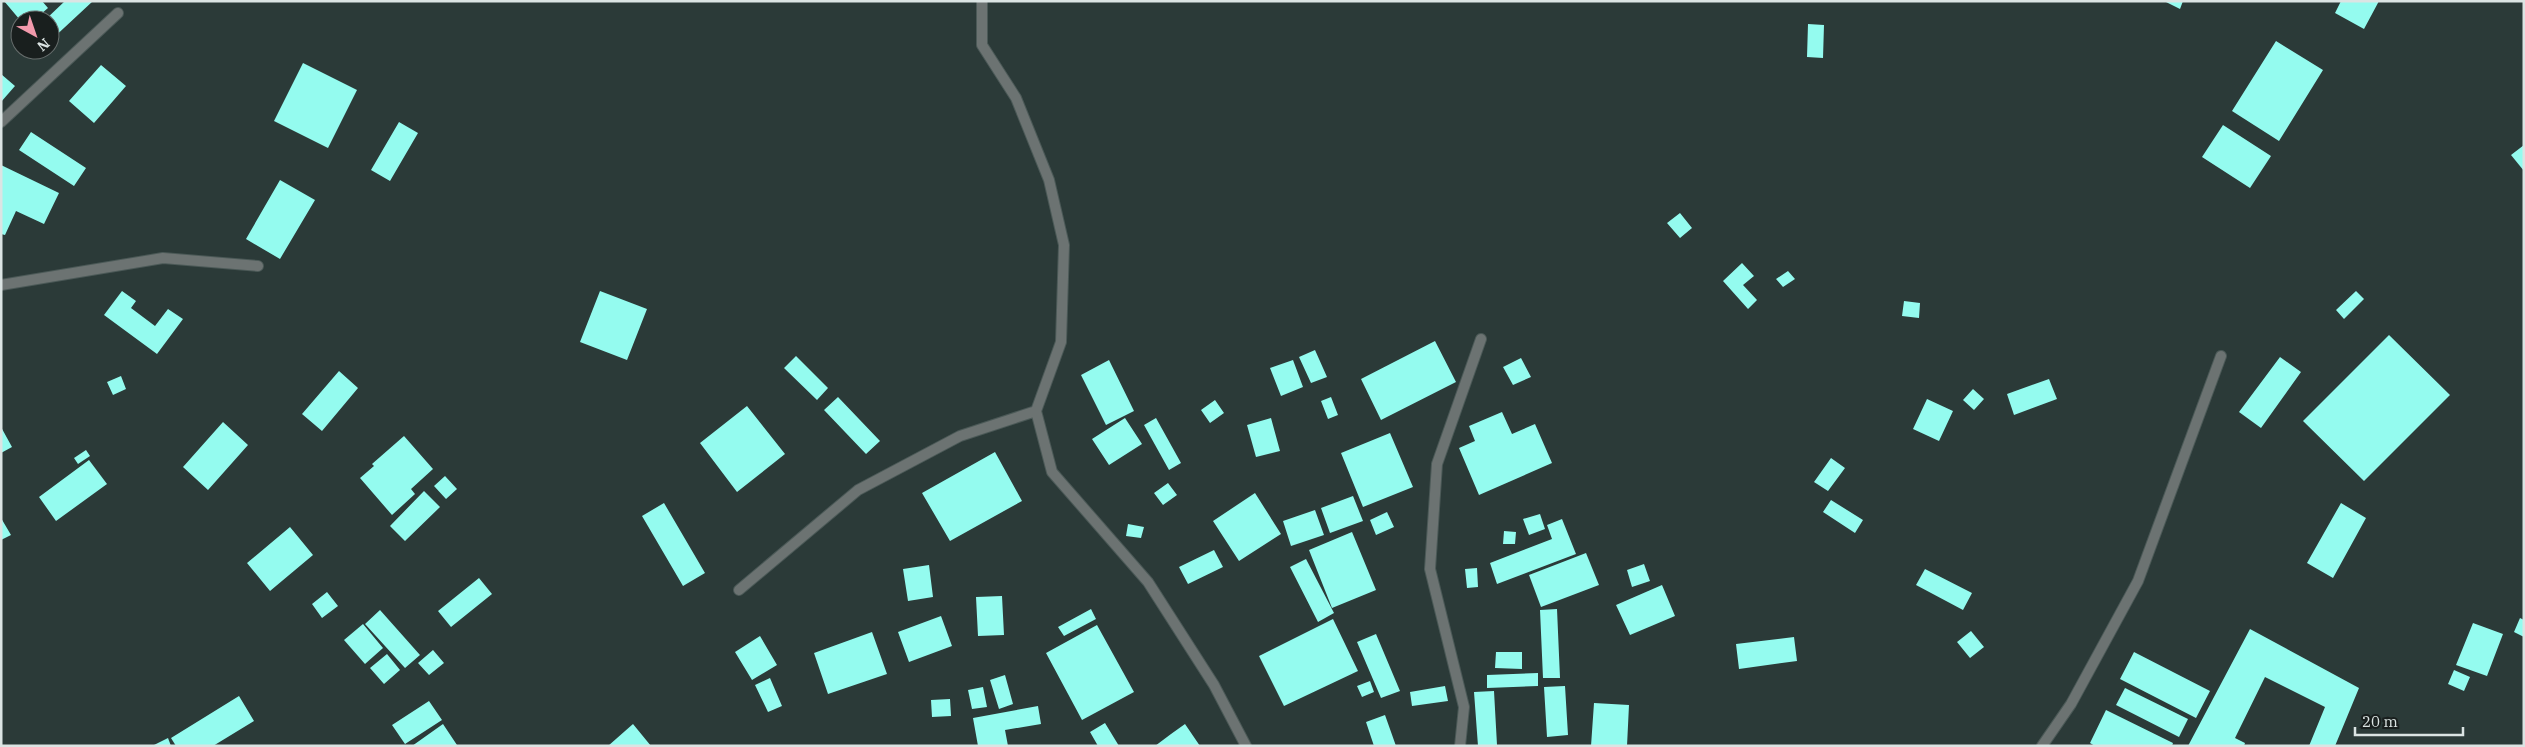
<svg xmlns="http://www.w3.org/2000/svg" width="2525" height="747" font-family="'IBM Plex Serif',serif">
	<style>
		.building { fill: #94fbef }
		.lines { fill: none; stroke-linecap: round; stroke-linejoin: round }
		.lane-casing { stroke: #4b5957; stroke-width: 12 }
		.street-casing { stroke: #4b5957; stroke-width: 12 }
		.lane { stroke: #6c7372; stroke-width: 10 }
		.street { stroke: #6c7372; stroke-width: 10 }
	</style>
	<rect width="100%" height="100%" fill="#2b3a38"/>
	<!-- building -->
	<path class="building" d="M4,1h38l6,7 -14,12h-14z
		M65,1h28l-43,40v-21h-5z
		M2164,1h19l-3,8z
		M2341,1h38l-15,28 -29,-16z
		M1808,24l16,1 -1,33 -16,-1z
		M2276,41l47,29 -44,71 -47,-30z
		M303,63l54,27 -29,58 -54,-27z
		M101,65l25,21 -32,37 -25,-22z
		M1,74l14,12 -14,16z
		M399,122l19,11 -28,48 -19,-11z
		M2223,125l48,31 -21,32 -48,-31z
		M31,132l55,36 -12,18 -55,-36z
		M2524,145v26l-13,-16z
		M1,165l58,28 -15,31 -28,-13 -11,24 -4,-1z
		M280,180l35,20 -35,59 -34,-20z
		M1680,213l12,15 -12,10 -13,-15z
		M1742,263l12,13 -11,9 14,15 -9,9 -25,-28z
		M1788,271l7,8 -12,8 -7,-8z
		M122,291l14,10 -5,7 24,18 13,-17 15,10 -26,35 -53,-39z
		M600,291l47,18 -20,51 -47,-18z
		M2356,291l8,8 -20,20 -8,-9z
		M1904,301l16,2 -1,15 -17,-2z
		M2389,335l61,60 -86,86 -61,-60z
		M1435,341l21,41 -75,38 -20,-41z
		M1315,350l12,27 -16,6 -12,-26z
		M796,356l32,32 -11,12 -33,-32z
		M2280,357l21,15 -40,56 -22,-16z
		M1521,358l10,19 -18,8 -10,-18z
		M1109,360l25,51 -28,14 -25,-50z
		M1293,360l10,27 -22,9 -11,-28z
		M339,371l19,17 -36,43 -20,-17z
		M121,376l5,13 -13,6 -6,-13z
		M2049,379l8,20 -43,16 -7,-21z
		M1973,389l11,10 -10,11 -11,-10z
		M838,397l42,44 -14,13 -42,-44z
		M1331,397l7,18 -10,4 -7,-18z
		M1927,399l26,12 -14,30 -26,-12z
		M1215,400l9,13 -14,10 -9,-13z
		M747,406l38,48 -48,38 -37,-49z
		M1502,412l10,22 23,-10 17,39 -73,32 -20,-47 16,-7 -6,-15z
		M1125,418l17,26 -33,21 -17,-26z
		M1156,418l25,45 -12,7 -25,-45z
		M1271,418l9,33 -24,6 -9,-32z
		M223,422l25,23 -40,45 -25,-23z
		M1,427l11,20 -11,6z
		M1390,433l23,54 -50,20 -22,-54z
		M404,436l29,33 -22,20 4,5 -23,21 -32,-37 14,-12 -2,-2z
		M86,450l4,6 -12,8 -4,-6z
		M995,452l27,49 -72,40 -28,-48z
		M1831,458l14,10 -17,23 -14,-9z
		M89,460l18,24 -51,37 -17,-24z
		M445,476l12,13 -11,10 -12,-13z
		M1168,483l9,12 -14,10 -9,-12z
		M424,491l16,16 -35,34 -15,-15z
		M1255,493l26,41 -42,27 -26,-40z
		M1353,496l10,25 -33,12 -9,-25z
		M1831,500l32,20 -8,13 -32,-21z
		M664,503l41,70 -22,13 -41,-70z
		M2341,503l25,15 -33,60 -26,-15z
		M1315,510l9,25 -33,11 -8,-25z
		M1387,512l7,15 -18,8 -6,-15z
		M1540,514l5,15 -16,6 -6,-16z
		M1,518l10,17 -10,5z
		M1562,519l14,35 -79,30 -7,-21 62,-24 -5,-14z
		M1128,524l16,3 -3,11 -15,-2z
		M290,527l23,28 -43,36 -23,-28z
		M1504,531l12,1 -1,12h-12z
		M1352,532l24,58 -44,18 -23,-58z
		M1214,550l9,17 -35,17 -9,-17z
		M1586,553l13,32 -58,22 -12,-32z
		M1306,559l28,54 -16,9 -28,-55z
		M1644,564l6,17 -18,6 -5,-17z
		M929,565l4,32 -25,4 -5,-32z
		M1477,568l1,19 -11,1 -2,-19z
		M1925,569l47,24 -9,17 -47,-25z
		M479,578l13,16 -41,33 -13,-16z
		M1662,585l13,31 -45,19 -14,-30z
		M327,592l11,14 -16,12 -10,-14z
		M1002,596l2,39 -26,1 -2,-39z
		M1091,609l5,10 -32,17 -6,-9z
		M1557,609l3,69h-17l-3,-68z
		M380,610l40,45 -15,13 -40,-44z
		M941,616l11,30 -43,16 -11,-30z
		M2520,618l4,2v17l-10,-5z
		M1333,619l25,52 -74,35 -25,-50z
		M2473,623l30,11 -16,42 -31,-11z
		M363,624l20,24 -18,16 -21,-24z
		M1097,625l37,67 -52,28 -36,-67z
		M2250,629l109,59 -24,58h-26l16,-39 -60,-30 -30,61 10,5 -1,3h-56z
		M1971,631l13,16 -14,11 -13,-16z
		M872,632l15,42 -59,20 -14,-41z
		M1376,634l24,57 -19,7 -24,-56z
		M760,636l17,29 -25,15 -17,-28z
		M1794,637l3,24 -58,8 -3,-25z
		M433,650l11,13 -15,12 -11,-12z
		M1496,652h26v17l-27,-1z
		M2134,652l76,39 -14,27 -76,-39z
		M387,654l13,16 -16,14 -14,-16z
		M2454,670l16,7 -6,14 -16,-7z
		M1538,673v13l-51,2v-13z
		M1005,675l8,29 -14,5 -9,-29z
		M770,678l12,28 -14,6 -13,-27z
		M1370,681l4,11 -12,5 -5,-11z
		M1445,686l3,15 -36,5 -2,-14z
		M1565,686l3,49 -21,2 -3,-50z
		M983,687l4,20 -15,2 -4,-19z
		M2125,688l63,31 -9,18 -63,-32z
		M1494,691l3,54 -19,1 -4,-54z
		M239,696l15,25 -41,25h-37l-5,-8z
		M950,699l1,17 -19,1 -1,-17z
		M429,701l13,19 -37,24 -13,-19z
		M1594,703l35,2 -2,41h-36z
		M1038,706l3,18 -36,6 3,16h-30l-5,-28z
		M2106,710l67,33 -1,3h-77l-5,-3z
		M1385,715l11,31h-22l-8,-24z
		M1105,723l14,23h-21l-8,-14z
		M443,724l14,21 -45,1z
		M633,724l18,22h-43z
		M1185,724l15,22h-45l16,-12z
		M168,738l3,8h-19z"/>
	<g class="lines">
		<!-- lane casing -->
		<g class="lane-casing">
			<path id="lane" d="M1,122l117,-109
				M1,285l162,-27 95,8"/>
		</g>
		<!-- street casing -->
		<g class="street-casing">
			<path id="street" d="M982,1v44l34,53 33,82 15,65 -3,97 -25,69 16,61 96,110 66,103 32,61
				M739,590l119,-100 102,-54 76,-25
				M1460,746l4,-39 -34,-138 7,-105 44,-125
				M2042,746l29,-42 67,-123 83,-225"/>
		</g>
		<!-- lane -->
		<use href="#lane" class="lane"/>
		<!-- street -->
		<use href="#street" class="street"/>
	</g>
	<!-- border -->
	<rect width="2525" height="747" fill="none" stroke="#dbe4e3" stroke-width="5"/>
	<!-- north arrow -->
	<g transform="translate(35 35) rotate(140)"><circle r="24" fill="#191f1e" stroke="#676e6d"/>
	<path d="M0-4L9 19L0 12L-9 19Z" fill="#f29aac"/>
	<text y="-8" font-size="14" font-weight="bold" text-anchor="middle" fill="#dbe4e3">N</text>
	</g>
	<!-- scale -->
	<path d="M2355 727v8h108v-8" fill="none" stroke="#dbe4e3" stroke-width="2.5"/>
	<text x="2362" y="727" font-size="15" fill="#dbe4e3" stroke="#191f1e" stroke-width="4" paint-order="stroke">20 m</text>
</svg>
